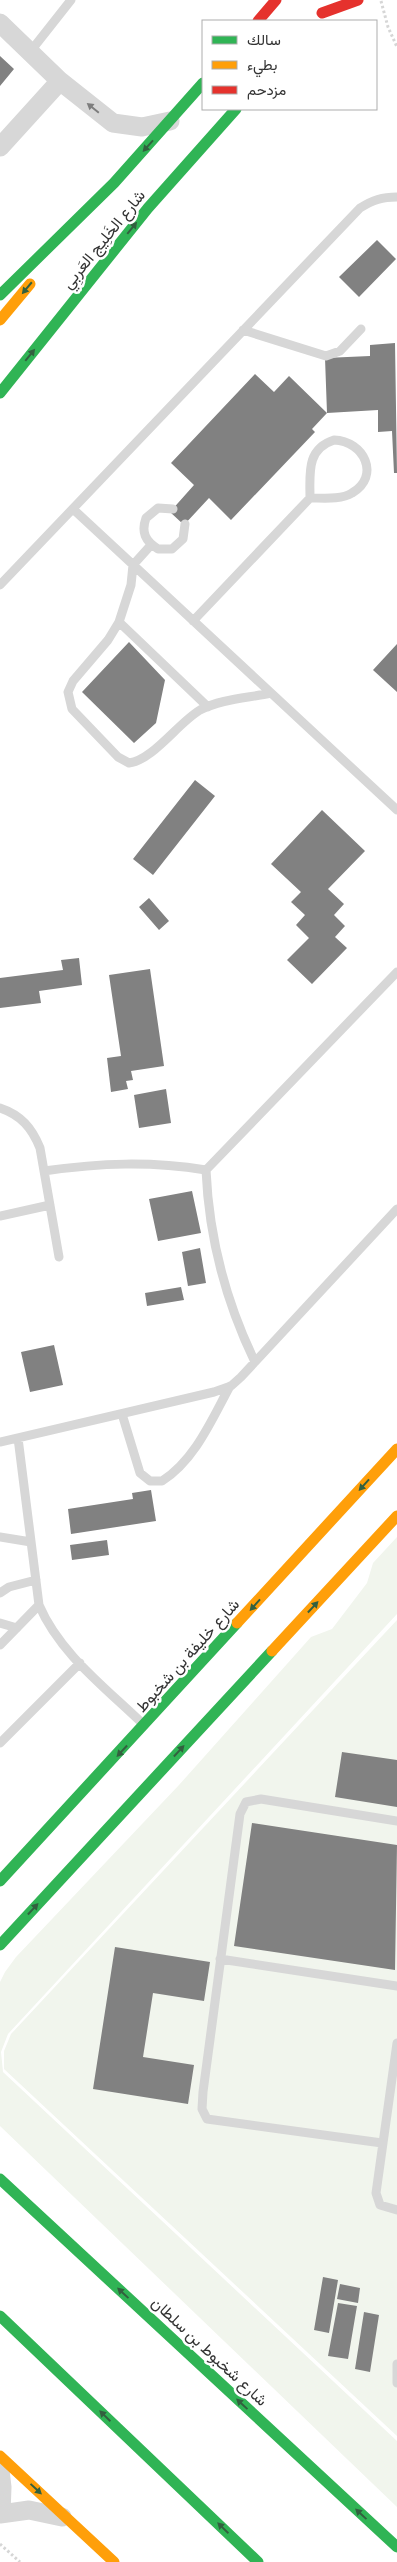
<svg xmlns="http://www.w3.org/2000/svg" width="397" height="2562" font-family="'Fira Sans Condensed',Vazirmatn,sans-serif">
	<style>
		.green { fill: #f1f5ed }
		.building { fill: #818181 }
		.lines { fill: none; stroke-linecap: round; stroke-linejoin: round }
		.path { stroke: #d6d6d6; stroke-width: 3; stroke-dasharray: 2.5 2.5; stroke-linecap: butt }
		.lane { stroke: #d7d7d7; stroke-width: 9 }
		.street { stroke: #d7d7d7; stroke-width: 19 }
		.fast { stroke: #30b455; stroke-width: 11 }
		.slow { stroke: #ff9f0a; stroke-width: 11 }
		.jam { stroke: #e5322d; stroke-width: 11 }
		.oneway { fill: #7d7d7d }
		.oneway2 { fill: #32603f }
		.labels { text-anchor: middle; stroke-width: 5; stroke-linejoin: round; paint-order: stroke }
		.street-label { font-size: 16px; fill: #333; stroke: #fff }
	</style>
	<rect width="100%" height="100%" fill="#fff"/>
	<!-- green -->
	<path class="green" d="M397,1537v77l-389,420 -7,18 2,20 394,369v66l-397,-381v-144l5,-10 11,-15 163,-172 132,-148 21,-8 35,-46 6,-20z
		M397,1620v816l-393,-367v-18l7,-17z"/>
	<!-- building -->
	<path class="building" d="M0,56l14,13 -14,17z
		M377,240l19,19 -37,38 -20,-20z
		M395,343l2,130h-3l-2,-42 -14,1v-22l-51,3 -2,-55 45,-2v-11z
		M255,374l19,18 15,-16 38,37 -15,16 3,3 -84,88 -22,-22 -25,27 -14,-13 24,-27 -23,-22z
		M129,642l36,38 -9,43 -22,20 -52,-51z
		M397,644v48l-24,-22z
		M195,780l20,16 -62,79 -20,-16z
		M322,810l43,41 -37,38 16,15 -10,11 11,11 -10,11 12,11 -35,36 -25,-24 22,-22 -13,-13 9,-10 -14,-13 10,-10 -30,-28z
		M149,898l20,23 -10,9 -20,-23z
		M79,958l3,27 -43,6 2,12 -41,5v-30l63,-8 -2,-10z
		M150,969l14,97 -33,5 2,9 -7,1 2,8 -17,3 -4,-34 14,-2 -12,-81z
		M166,1089l5,34 -32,5 -5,-33z
		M192,1191l9,42 -43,8 -9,-42z
		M200,1248l6,35 -18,3 -6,-34z
		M181,1287l3,13 -37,6 -2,-13z
		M54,1345l9,40 -33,7 -9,-40z
		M151,1490l5,31 -85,13 -3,-25 65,-10 -1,-6z
		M107,1540l2,15 -37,5 -2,-15z
		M342,1752l55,8v47l-62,-10z
		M252,1823l145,22 -2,125 -161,-24z
		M115,1947l95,15 -6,39 -51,-8 -10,64 51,8 -6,39 -95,-15z
		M323,2277l15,3 -9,53 -15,-3z
		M340,2284l20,4 -2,15 -21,-4z
		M338,2303l19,3 -9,53 -20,-3z
		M364,2312l15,3 -9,57 -15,-3z"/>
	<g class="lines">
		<!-- path -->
		<path class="path" d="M381,1l7,26 9,20
			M0,2544l20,18"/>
		<!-- lane -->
		<path class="lane" d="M30,52l41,-52
			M243,330l83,26 14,-5 21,-22
			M334,440c30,1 47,36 18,53 -11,7 -29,5 -42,5 0,-24 -4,-49 24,-58z
			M73,509l324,301
			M173,509l-15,-1 -12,10c-5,14 -1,23 12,31h14l11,-10 2,-15
			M151,545l-18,20 -2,20 -12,37 -11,18 -35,41 -5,11 4,17 46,48 11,6c24,-3 49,-40 71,-53 21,-11 48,-12 71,-17
			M0,585l360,-377c13,-8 22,-11 37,-11
			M193,621l117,-123
			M119,622l89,85
			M0,1108c21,7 32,20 40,40l19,109
			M44,1171c57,-8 105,-10 162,-1
			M0,1216l50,-11
			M255,1362c-30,-62 -46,-123 -49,-192l191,-198
			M122,1414l18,59 10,8h12c33,-21 50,-62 68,-95
			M18,1438l21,167c21,49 67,83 104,119
			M0,1442l214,-50 17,-6 10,-9 156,-168
			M0,1537l31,5
			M0,1593l9,-6 27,-7
			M0,1623l17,5
			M0,1645l39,-40
			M0,1743l80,-80
			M220,1959l177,27
			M397,2043l-21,150 4,12 17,5
			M382,2143l-175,-24 -5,-10 1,-17 37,-278 6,-12 15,-3 136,22
			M397,2364v19"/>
		<!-- street -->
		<path class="street" d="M0,23l60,58 53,42 29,4 28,-6
			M0,147l60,-66
			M0,2470l2,17 -1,27
			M0,2514l29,-4 33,7"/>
		<!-- fast -->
		<path class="fast" d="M0,295l114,-112 89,-100
			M0,393l148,-185 88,-99
			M0,1881l237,-258
			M0,1945l272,-294
			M0,2179l397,368
			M0,2316l258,246"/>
		<!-- slow -->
		<path class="slow" d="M0,320l30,-36
			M237,1623l160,-174
			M272,1651l125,-135
			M0,2456l114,106"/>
		<!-- jam -->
		<path class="jam" d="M322,13l36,-13
			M258,21l18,-21"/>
	</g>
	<!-- one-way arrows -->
	<defs><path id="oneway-solid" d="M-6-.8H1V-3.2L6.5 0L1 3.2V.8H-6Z" transform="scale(1.25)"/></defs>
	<use class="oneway" href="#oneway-solid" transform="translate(93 108) rotate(-141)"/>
	<g class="oneway2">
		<use href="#oneway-solid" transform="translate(148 146) rotate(132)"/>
		<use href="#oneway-solid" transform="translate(132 228) rotate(-51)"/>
		<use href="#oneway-solid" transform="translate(27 288) rotate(130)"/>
		<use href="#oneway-solid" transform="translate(30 355) rotate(-51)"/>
		<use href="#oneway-solid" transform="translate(364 1485) rotate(132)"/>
		<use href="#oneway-solid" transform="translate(255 1605) rotate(132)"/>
		<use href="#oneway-solid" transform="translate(313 1607) rotate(-47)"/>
		<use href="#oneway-solid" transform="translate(122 1751) rotate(133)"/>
		<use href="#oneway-solid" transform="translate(179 1751) rotate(-47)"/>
		<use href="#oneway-solid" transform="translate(33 1909) rotate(-47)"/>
		<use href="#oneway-solid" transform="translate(123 2293) rotate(-137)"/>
		<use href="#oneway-solid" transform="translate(242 2404) rotate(-137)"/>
		<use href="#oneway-solid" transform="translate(105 2416) rotate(-136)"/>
		<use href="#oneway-solid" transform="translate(36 2489) rotate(43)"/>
		<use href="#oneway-solid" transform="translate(361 2514) rotate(-137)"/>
		<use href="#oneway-solid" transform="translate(223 2528) rotate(-136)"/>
	</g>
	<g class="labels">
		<!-- street labels -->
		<g class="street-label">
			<text transform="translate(103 239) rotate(-51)" y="6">شارع الخَلِيج العَربِي</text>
			<text transform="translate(187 1655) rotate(-48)" y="6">شارع خليفة بن شخبوط</text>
			<text transform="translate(210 2351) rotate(43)" y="6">شارع شخبوط بن سلطان</text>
		</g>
	</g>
	<!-- legend -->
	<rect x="202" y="20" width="175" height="90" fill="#ffffff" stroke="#adadad"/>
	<rect x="212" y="36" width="25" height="8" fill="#30b455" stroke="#adadad"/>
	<text x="247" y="45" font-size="15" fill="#333333">سالك</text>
	<rect x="212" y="61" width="25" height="8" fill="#ff9f0a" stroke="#adadad"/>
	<text x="247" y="70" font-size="15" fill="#333333">بطيء</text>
	<rect x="212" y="86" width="25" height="8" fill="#e5322d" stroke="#adadad"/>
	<text x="247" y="95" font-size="15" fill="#333333">مزدحم</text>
</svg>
